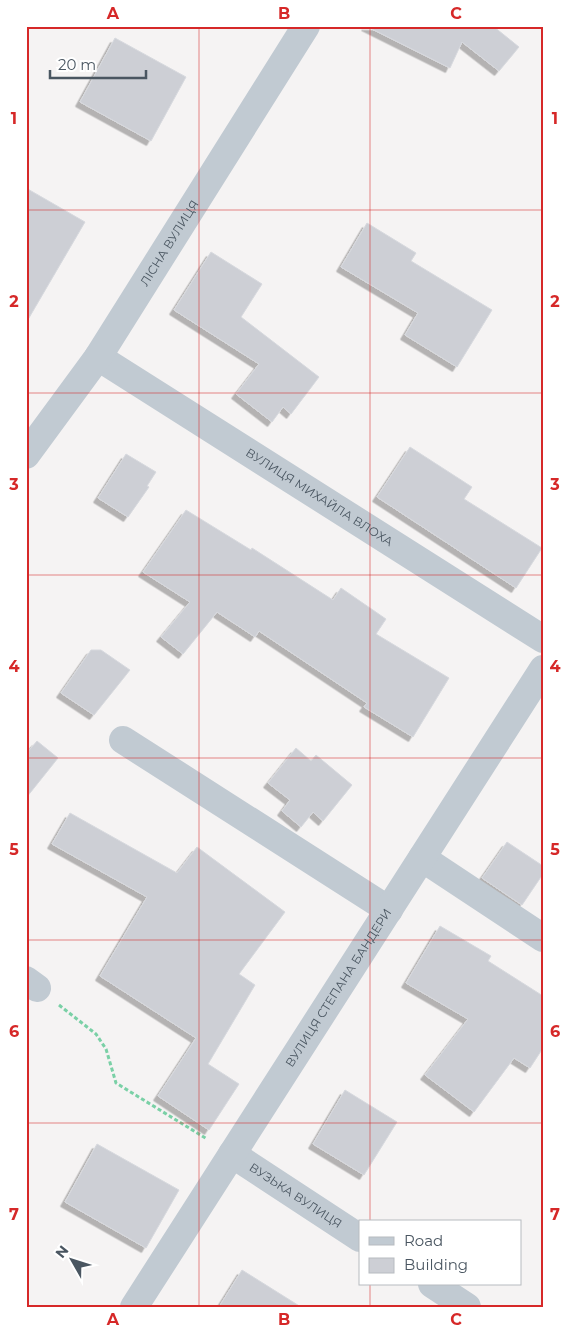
<svg xmlns="http://www.w3.org/2000/svg" width="569" height="1333" font-family="Montserrat,sans-serif">
	<style>
		.building { fill: #cdcfd5; stroke: #d7d9de; filter: url(#shadow) }
		.lines { fill: none; stroke-linecap: round; stroke-linejoin: round }
		.path { stroke: #7ad0a6; stroke-width: 3; stroke-dasharray: 4 2.5; stroke-linecap: butt }
		.minor { stroke: #c1cad2; stroke-width: 28 }
		.grid { fill: none; stroke: #d62828; stroke-width: 1; stroke-opacity: 0.55 }
		.labels { text-anchor: middle; stroke-width: 5; stroke-linejoin: round; paint-order: stroke }
		.street-label { font-size: 12px; fill: #4a5661; stroke: #fff }
		.neatline { fill: none; stroke: #d62828; stroke-width: 2 }
		.grid-label { font-size: 16px; text-anchor: middle; font-weight: bold; fill: #d62828 }
	</style>
	<defs>
		<filter id="shadow"><feDropShadow dx="-4.5" dy="4.5" stdDeviation="0" flood-color="#0004"/></filter>
	</defs>
	<rect width="100%" height="100%" fill="#f5f3f3"/>
	<!-- building -->
	<path class="building" d="M366,26h127l26,21 -20,24 -37,-29 -12,26z
		M115,38l71,39 -35,64 -71,-39z
		M26,188l59,34 -59,101z
		M367,223l49,30 -5,8 81,49 -35,57 -52,-32 13,-22 -77,-46z
		M211,252l51,32 -21,33 78,60 -28,37 -8,-7 -11,15 -36,-28 23,-30 -85,-54z
		M410,447l62,40 -8,12 78,49 -26,40 -139,-91z
		M126,454l30,18 -9,14 2,1 -21,30 -30,-19z
		M186,510l65,40 1,-2 81,52 8,-12 45,31 -10,15 73,44 -36,59 -49,-30 3,-4 -108,-72 -4,6 -38,-25 -34,42 -22,-17 29,-35 -47,-30z
		M91,650h10l29,20 -36,45 -33,-22z
		M37,741l21,17 -32,40v-44z
		M296,748l15,13 5,-6 36,30 -29,36 -10,-9 -12,15 -19,-16 8,-11 -22,-17z
		M70,813l107,60 20,-26 88,65 -46,62 16,11 -47,79 31,20 -30,46 -51,-34 38,-58 -96,-62 47,-79 -95,-53z
		M507,842l36,24v8l-21,31 -40,-27z
		M440,926l51,30 -3,5 55,35v52l-13,20 -16,-10 -40,54 -49,-37 43,-56 -62,-36z
		M345,1090l52,32 -33,53 -51,-31z
		M97,1144l82,46 -33,58 -81,-46z
		M242,1270l59,37h-82z"/>
	<g class="lines">
		<!-- path -->
		<path class="path" d="M59,1005l37,29 10,15 10,34 91,56"/>
		<!-- minor -->
		<g class="minor">
			<path id="s1" d="M98,357l445,282"/>
			<path id="s2" d="M26,455l72,-98 208,-331"/>
			<path d="M123,740l266,170"/>
			<path d="M422,858l121,80"/>
			<path d="M26,980l11,8"/>
			<path id="s3" d="M232,1154l128,84"/>
			<path d="M432,1284l35,23"/>
			<path id="s4" d="M134,1307l409,-638"/>
		</g>
	</g>
	<!-- grid -->
	<path class="grid" d="M199,26v1281M370,26v1196M26,210h517M26,393h517M26,575h517M26,758h517M26,940h517M26,1123h517M370,1284v23"/>
	<g class="labels">
		<!-- street labels -->
		<g class="street-label">
			<text dy="4" stroke="none"><textPath href="#s2" startOffset="256">ЛІСНА ВУЛИЦЯ</textPath></text>
			<text dy="4" stroke="none"><textPath href="#s1" startOffset="262">ВУЛИЦЯ МИХАЙЛА ВЛОХА</textPath></text>
			<text dy="4" stroke="none"><textPath href="#s4" startOffset="379">ВУЛИЦЯ СТЕПАНА БАНДЕРИ</textPath></text>
			<text dy="4" stroke="none"><textPath href="#s3" startOffset="76">ВУЗЬКА ВУЛИЦЯ</textPath></text>
		</g>
	</g>
	<!-- border -->
	<rect width="569" height="1333" fill="none" stroke="#ffffff" stroke-width="55"/>
	<!-- legend -->
	<rect x="359" y="1220" width="162" height="65" fill="#ffffff" stroke="#b7bbc0"/>
	<rect x="369" y="1237" width="25" height="8" fill="#c1cad2" stroke="#b7bbc0"/>
	<text x="404" y="1246" font-size="15" fill="#4a5661">Road</text>
	<rect x="369" y="1258" width="25" height="15" fill="#cdcfd5" stroke="#b7bbc0"/>
	<text x="404" y="1270" font-size="15" fill="#4a5661">Building</text>
	<!-- north arrow -->
	<g transform="translate(72 1260) rotate(309)" stroke="#ffffff" stroke-width="4" paint-order="stroke">
	<path d="M0-4L9 19L0 12L-9 19Z" fill="#4a5661"/>
	<text y="-8" font-size="14" font-weight="bold" text-anchor="middle" fill="#4a5661">N</text>
	</g>
	<!-- scale -->
	<path d="M50 70v8h96v-8" fill="none" stroke="#4a5661" stroke-width="2.5"/>
	<text x="58" y="70" font-size="15" fill="#4a5661" stroke="#ffffff" stroke-width="4" paint-order="stroke">20 m</text>
	<rect x="28" y="28" width="514" height="1278" class="neatline"/>
	<g class="grid-label">
		<text x="113" y="19">A</text>
		<text x="284" y="19">B</text>
		<text x="456" y="19">C</text>
		<text x="14" y="124">1</text>
		<text x="555" y="124">1</text>
		<text x="14" y="307">2</text>
		<text x="555" y="307">2</text>
		<text x="14" y="490">3</text>
		<text x="555" y="490">3</text>
		<text x="14" y="672">4</text>
		<text x="555" y="672">4</text>
		<text x="14" y="855">5</text>
		<text x="555" y="855">5</text>
		<text x="14" y="1037">6</text>
		<text x="555" y="1037">6</text>
		<text x="14" y="1220">7</text>
		<text x="555" y="1220">7</text>
		<text x="113" y="1325">A</text>
		<text x="284" y="1325">B</text>
		<text x="456" y="1325">C</text>
	</g>
</svg>
